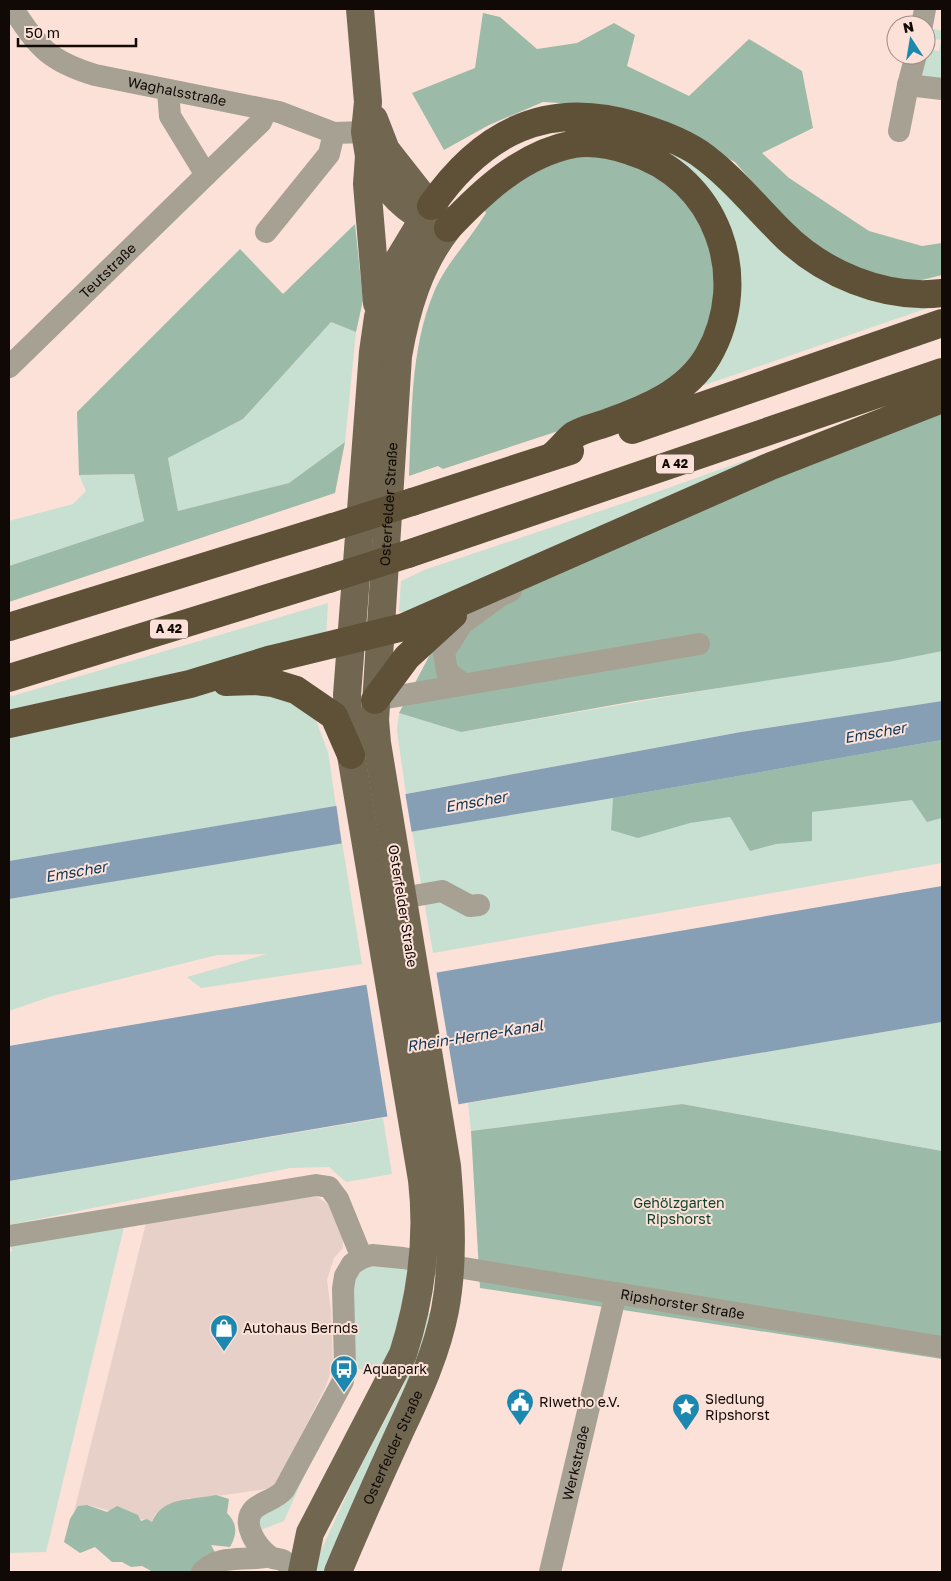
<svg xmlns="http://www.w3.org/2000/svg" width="951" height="1581" font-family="'Golos Text',sans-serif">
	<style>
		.commercial { fill: #e7d0c7 }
		.green { fill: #c7e0d1 }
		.forest { fill: #9cbaa8 }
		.water { fill: #879fb5 }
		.pier { fill: #fbe1d7 }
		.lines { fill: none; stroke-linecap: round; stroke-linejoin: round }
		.minor { stroke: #a7a194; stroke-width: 22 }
		.major { stroke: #716650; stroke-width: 28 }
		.highway { stroke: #5e5137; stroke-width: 28 }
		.highway-bridge { stroke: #5e5137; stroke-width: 28 }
		.labels { text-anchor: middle; stroke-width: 4; stroke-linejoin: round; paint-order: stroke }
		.shield { fill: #fbe1d7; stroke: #574a45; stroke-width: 1 }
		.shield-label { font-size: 12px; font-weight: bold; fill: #110906 }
		.street-label { font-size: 14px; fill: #110906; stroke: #fbe1d7 }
		.park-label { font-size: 14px; fill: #0b442b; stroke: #fbe1d7 }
		.poi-label { font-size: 14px; fill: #110906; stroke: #fbe1d7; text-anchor: start }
		.water-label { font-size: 15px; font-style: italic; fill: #0d3757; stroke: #fbe1d7 }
	</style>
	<rect width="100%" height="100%" fill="#fbe1d7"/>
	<!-- commercial -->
	<path class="commercial" d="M302,1195l14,1 12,8 15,28v16l-9,10 -7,22 4,31 2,55 -8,22 -51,100 -72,10h-13l-34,16 -3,8 -64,-17 -9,1 -5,6 73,-293z"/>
	<!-- green -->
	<path class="green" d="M929,28l13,3v51l-19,-5 -2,-4 5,-24 13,2 2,-11 -14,-2z
		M628,135l48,15 266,153 -252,87 47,-133 -10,-38 -21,-34 -32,-28z
		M331,322l25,10 -11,110 -56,41 -111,28 -10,-54 75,-38z
		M805,439l-401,180 -1,-7h-4l2,-31 23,-11 230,-77z
		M134,474l10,47 -135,45v-45l64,-17 13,-13 -7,-16z
		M328,603l-2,36 -317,71v-13z
		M942,650v51l-201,31 -335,62 -9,-63 2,-18 62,19z
		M243,688l41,5 28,17 16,42 8,54 -327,55v-123l180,-43z
		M942,740v123l-509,90 -21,-122z
		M342,842l20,122 -161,24 -14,-11 80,-23 -50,1 -165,41 -43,15v-112z
		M942,1022v129l-260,-47 -211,27 -3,-28z
		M383,1118l9,56 -46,8 -17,-15 -39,1 -281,57v-44z
		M124,1227l-78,325 -37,1v-301l3,-1 -2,-7z
		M422,1262l-33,117 -41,-14 5,-100z
		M427,1313h6l-10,39 -98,220h-14l44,-95 48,-91z
		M312,1458l-28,63 -26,10 2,-13z"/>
	<!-- forest -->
	<path class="forest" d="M483,13l17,4 37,32 40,-6 37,-20 21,12 -8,31 62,30 60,-57 53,32 11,57 -51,25 27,25 80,53 53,15 20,-3v32l-24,6 -34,-1 -54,-22 -53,-47 -42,-49 -74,-37 -66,-20 -52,-3 -54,23 -45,25 -32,-57 63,-25z
		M588,151l30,4 55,27 39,59 6,56 -24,61 -22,24 -62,32 -167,55 -5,-3 -29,10c3,-61 1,-127 25,-184 12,-29 36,-52 52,-79l-4,-10 36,-28z
		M355,224l8,76 -7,32 -25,-10 -88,97 -75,39 10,53 111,-28 56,-41 -10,51 -326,109v-36l135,-45 -10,-47 -55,1 -2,-63 163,-163 43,45z
		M942,406v245l-49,10 -258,40 -174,31 -62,-19 44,-83 68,-36z
		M942,740v78l-15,4 -15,-22 -100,12v29l-36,3 -26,7 -20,-34 -40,6 -52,15 -27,-8 2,-32z
		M682,1104l260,47v208l-462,-71 -9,-157z
		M216,1495l13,4 -2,14c11,11 10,22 3,34l-19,-2 5,9 -10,1 -2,9 -14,8h-37l-11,-6 -11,1 -9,-5h-10l-17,-15 -15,6 -16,-11 6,-23 8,-13 9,-1 20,7 10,-6 21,9 3,6 6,-2 5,3c10,-26 42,-22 64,-27z"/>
	<!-- water -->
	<path class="water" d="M942,701v39l-329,58 -604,101v-38l397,-67 335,-62z
		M942,886v136l-933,159v-135z"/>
	<!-- pier -->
	<path class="pier" d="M405,792l7,42 -70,11 -6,-42z
		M436,970l23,137 -11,2 -23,-137z
		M378,980l21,138 -11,2 -22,-138z"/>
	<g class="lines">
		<!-- minor -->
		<g class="minor">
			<path id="s1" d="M13,9c26,39 36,52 82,66l184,37 55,21 31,-1"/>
			<path d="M922,25l3,-16"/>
			<path d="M916,55l-8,30 34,4"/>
			<path d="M899,131l9,-46"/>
			<path d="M206,175l55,-53 5,-12"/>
			<path d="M266,232l63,-78 5,-21"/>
			<path id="s2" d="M9,367l197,-192 -36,-59 -2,-25"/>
			<path d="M464,684l-17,-12 -3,-20 18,-28 38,-28 11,-5"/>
			<path d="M375,700l324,-56"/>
			<path d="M402,898l40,-7 28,15 9,-1"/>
			<path d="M9,1236l307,-51 13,2 9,12 24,59"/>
			<path d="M202,1572c18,-19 44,-10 67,-16"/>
			<path id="s3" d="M295,1572c-4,-3 -7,-8 -11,-11 -4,-3 -11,-1 -15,-5 -12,-9 -29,-33 -15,-47 9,-8 21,-9 30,-19l59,-109 2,-16 -2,-76 2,-13 7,-12 10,-6 10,-3 31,3 539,89"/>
			<path id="s4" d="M550,1572l66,-279"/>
		</g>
		<!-- major -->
		<g class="major">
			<path d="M360,9l8,93 -3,30 4,24 -2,28 10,119"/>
			<path d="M374,119l12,31 55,70"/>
			<path d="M369,156c14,32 36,56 69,69"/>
			<path d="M302,1572l8,-39 93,-179c18,-57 26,-114 19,-174l-71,-425 -4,-60 26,-343 5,-35 18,-53 35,-58"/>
			<path id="s5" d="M338,1572c20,-49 42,-97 64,-145 18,-38 35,-76 43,-117 9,-47 6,-96 2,-144l-70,-423 -2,-23 23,-364c8,-46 21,-91 50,-128"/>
		</g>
		<!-- highway -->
		<path class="highway" d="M431,206c51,-74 117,-107 205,-80 22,7 43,14 63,27 31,22 55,52 82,79 40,41 103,68 161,61
			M448,228c35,-37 74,-74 126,-84 20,-3 38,1 56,7 87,26 123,127 78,205 -21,36 -62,53 -99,66 -10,4 -26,7 -35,13 -8,6 -14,15 -22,21
			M632,430l310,-107
			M412,502l158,-51
			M408,554l534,-182
			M9,627l324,-100
			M9,678l320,-99
			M226,682l29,-1 18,2 23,7 38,26 17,39
			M375,700l32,-43 46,-42
			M9,724l181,-40 82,-25 132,-32 367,-161 171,-67"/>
		<!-- highway-bridge -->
		<path class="highway-bridge" d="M333,527l79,-25
			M329,579l79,-25"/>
	</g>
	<!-- icons -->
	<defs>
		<g id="shop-pin" transform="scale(1.4375)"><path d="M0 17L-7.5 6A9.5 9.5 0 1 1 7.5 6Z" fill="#1c87af" stroke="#fbe1d7"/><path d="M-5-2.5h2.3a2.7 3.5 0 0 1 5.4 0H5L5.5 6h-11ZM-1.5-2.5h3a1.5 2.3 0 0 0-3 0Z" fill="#fff"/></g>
		<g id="bus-pin" transform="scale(1.4375)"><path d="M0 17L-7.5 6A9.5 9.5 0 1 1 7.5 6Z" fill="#1c87af" stroke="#fbe1d7"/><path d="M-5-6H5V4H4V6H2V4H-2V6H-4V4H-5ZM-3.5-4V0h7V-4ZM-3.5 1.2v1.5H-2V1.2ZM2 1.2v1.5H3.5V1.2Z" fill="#fff"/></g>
		<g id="civic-pin" transform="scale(1.4375)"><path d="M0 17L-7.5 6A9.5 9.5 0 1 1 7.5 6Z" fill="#1c87af" stroke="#fbe1d7"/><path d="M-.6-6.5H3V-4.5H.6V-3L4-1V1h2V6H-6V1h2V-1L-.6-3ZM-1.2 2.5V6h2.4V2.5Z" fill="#fff"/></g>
		<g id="sight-pin" transform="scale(1.4375)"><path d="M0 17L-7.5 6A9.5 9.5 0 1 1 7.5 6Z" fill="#1c87af" stroke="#fbe1d7"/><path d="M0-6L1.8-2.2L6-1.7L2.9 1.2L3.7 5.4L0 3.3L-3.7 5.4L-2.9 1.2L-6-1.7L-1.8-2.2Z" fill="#fff"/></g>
	</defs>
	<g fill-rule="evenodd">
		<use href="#shop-pin" x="224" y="1328"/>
		<use href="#bus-pin" x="344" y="1369"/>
		<use href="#civic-pin" x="520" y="1402"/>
		<use href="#sight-pin" x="686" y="1407"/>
	</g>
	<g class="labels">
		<!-- shield labels -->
		<g class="shield">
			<rect x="656" y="454.5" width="38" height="19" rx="4"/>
			<rect x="150" y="619.5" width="38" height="19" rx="4"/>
		</g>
		<g class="shield-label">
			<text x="675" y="468">A 42</text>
			<text x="169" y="633">A 42</text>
		</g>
		<!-- street labels -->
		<g class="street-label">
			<text dy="5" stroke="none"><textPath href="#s1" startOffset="192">Waghalsstraße</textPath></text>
			<text dy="5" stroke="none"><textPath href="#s2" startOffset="138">Teutstraße</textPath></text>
			<text dy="5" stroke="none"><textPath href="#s5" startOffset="1096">Osterfelder Straße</textPath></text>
			<text transform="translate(403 906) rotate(81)" y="5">Osterfelder Straße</text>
			<text dy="5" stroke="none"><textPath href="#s3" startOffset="702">Ripshorster Straße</textPath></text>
			<text dy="5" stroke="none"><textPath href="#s5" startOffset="136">Osterfelder Straße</textPath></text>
			<text dy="5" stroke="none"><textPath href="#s4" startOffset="112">Werkstraße</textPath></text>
		</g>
		<!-- park labels -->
		<g class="park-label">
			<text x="679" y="1208">Gehölzgarten<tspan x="679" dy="16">Ripshorst</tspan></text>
		</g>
		<!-- poi labels -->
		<g class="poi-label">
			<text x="243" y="1333">Autohaus Bernds</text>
			<text x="363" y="1374">Aquapark</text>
			<text x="705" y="1404">Siedlung<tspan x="705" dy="16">Ripshorst</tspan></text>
			<text x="539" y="1407">Riwetho e.V.</text>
		</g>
		<!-- water labels -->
		<g class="water-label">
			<text transform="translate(875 733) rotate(-10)" y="5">Emscher</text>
			<text transform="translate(476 802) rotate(-10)" y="5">Emscher</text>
			<text transform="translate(76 872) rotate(-10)" y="5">Emscher</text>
			<text transform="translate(475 1036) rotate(-9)" y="5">Rhein-Herne-Kanal</text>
		</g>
	</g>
	<!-- border -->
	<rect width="951" height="1581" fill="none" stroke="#110906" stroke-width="20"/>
	<!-- north arrow -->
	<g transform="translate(911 40) rotate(348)"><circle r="24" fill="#fbe1d7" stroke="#9d8b83"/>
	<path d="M0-4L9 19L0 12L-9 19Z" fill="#1c87af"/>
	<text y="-8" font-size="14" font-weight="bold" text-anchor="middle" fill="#110906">N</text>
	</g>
	<!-- scale -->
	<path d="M18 38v8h118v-8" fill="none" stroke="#110906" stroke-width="2.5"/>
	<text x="25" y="38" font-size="15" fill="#110906" stroke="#fbe1d7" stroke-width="4" paint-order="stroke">50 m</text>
</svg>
